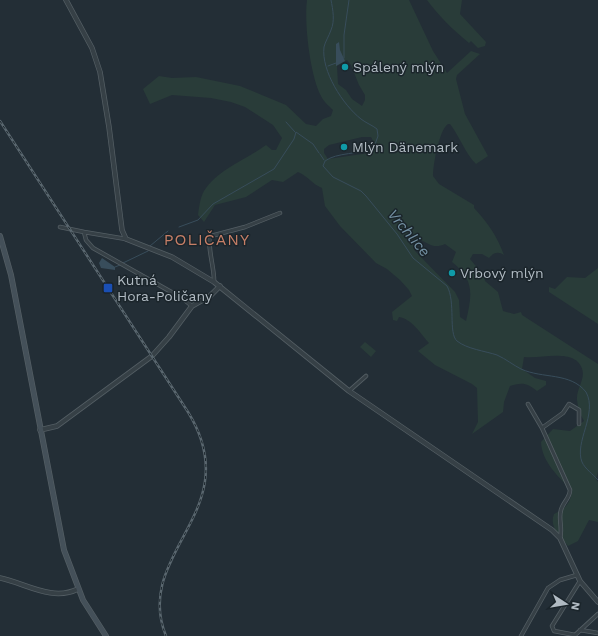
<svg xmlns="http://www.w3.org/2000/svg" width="598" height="636" font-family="'Work Sans',sans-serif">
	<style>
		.green { fill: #293c39; fill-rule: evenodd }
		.water { fill: #384d5b }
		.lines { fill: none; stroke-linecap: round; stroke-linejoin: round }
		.stream { stroke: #384d5b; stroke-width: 1 }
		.minor-casing { stroke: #545e64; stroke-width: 4.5 }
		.tertiary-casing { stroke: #545e64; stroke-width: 5.5 }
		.secondary-casing { stroke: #545e64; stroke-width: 6 }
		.minor { stroke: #364046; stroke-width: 3 }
		.tertiary { stroke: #364046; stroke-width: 4 }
		.secondary { stroke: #445059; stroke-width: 4.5 }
		.rail-casing { stroke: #5a676f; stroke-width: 2.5 }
		.rail { stroke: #1b252b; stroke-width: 1; stroke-dasharray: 3; stroke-linecap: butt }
		.culture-dot { fill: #0f9aa8; stroke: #1b252b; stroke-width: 1.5 }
		.transit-dot { fill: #1a4fb4; stroke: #1b252b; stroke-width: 1.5 }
		.labels { text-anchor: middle; stroke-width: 3; stroke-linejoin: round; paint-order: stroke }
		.poi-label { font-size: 14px; fill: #b1bbc3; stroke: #1b252b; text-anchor: start }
		.water-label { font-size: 15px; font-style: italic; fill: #7491a4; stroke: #1b252b }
		.quarter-label { font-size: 16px; letter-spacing: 1px; fill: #c77f67; stroke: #1b252b }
	</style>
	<rect width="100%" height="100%" fill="#232e36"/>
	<!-- green -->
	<path class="green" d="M307,0h102l24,51 14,22 24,-22 9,3 -23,21 -1,4 9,35 23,42 -12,8c-11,-11 -16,-27 -26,-40h-2c-9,6 -15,41 -15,52l6,8 35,21v3c14,15 23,28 30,47 -6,-4 -11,-2 -15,3l-7,-4h-9l-3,5 14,17 1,5 13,11 5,19 11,3 7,-2 1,3 76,49v108l-2,7 2,3v40l-9,-2 -11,21 -10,5c-8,-10 -19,-19 -14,-32 11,-5 16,-10 18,-23 -14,-15 -30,-29 -31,-49l12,-13 17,2 14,-10c-4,-7 -6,-13 -7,-21 -1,-14 13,-24 1,-38 -4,-4 -11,-6 -17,-6 -12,-1 -24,2 -37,1l-2,12 13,9 11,3v4l-9,6c-10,-8 -14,-9 -27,-5l-6,16 -1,10 -31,22 6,-12 -1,-34 -5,-4 -37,-19 -17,-14 11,-8c-8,-9 -17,-24 -30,-26l-2,4 -4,-1 -1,-8 20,-16 -3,-6 -9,-10 -13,-11 -11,-6 -36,-37 -15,-20 -3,-18c-10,-4 -14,-12 -24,-16l-15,10 -11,-2 -26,17 -31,8 -11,17 -6,-7c1,-7 2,-17 6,-24 14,-22 42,-31 62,-46l6,5h4l6,-12 -9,-13 -28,-18 -14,-5 -20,-4 -39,-3 -22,9 -7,-15 16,-13 13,2 24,-1 44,9 46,19 20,19 10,2 7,-7 8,-3 2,-6c-4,-4 -10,-9 -12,-14 -11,-21 -17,-73 -14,-96zM347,60l4,5 8,20 6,10v5l-3,6 -10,-7 -6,-9 -8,-6 -1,-18zM362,137h9c4,6 1,10 -2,16l-41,6 -4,-6v-4l5,-4zM419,239c10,5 15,10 26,5l11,8 -4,10c23,18 20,33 14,59l-6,-4 -1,-17 -4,-8 -40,-41 -2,-7 2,-3z
		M427,0h35l-2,14 26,28 -1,4 -7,2 -7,-7 -2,2c-16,-13 -30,-27 -42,-43z
		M598,268v56l-49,-32v-5l6,2 12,-12 18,1z
		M365,342l11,9 -5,6 -11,-10z"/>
	<!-- water -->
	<path class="water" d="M339,42l1,8 5,11 -9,5v-22z
		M102,258l13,9v3l-14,-2 -2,-5z"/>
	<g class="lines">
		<!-- stream -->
		<path class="stream" d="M331,0c2,10 4,21 0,30 -2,6 -6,12 -7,17 -3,24 19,58 37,72 5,4 11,6 16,10l1,7 -4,11c-15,8 -37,5 -49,14l-2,5 10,11 28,14 5,5 31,38 16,24 34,28c9,16 1,47 10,55 10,8 28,10 40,14 9,4 16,10 24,14 22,10 49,3 65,23 12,22 -12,50 -4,70 3,7 11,12 16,18
			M344,58v-23l5,-35
			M328,66l8,-3
			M286,122l9,10
			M320,154l4,6
			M179,227l19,-7 15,-16 61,-35 20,-30 2,-7 17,12 6,9
			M150,246l18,-15
			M123,263l25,-12
			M115,267l5,-2"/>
		<!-- minor casing -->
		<g class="minor-casing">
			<path id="minor" d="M60,227l24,5
				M126,239l-42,-7 2,8 7,8 89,50 10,8
				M214,282c1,-13 -8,-38 -3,-46l34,-9 35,-14
				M349,391l17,-15
				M528,404l14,24
				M560,538c3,-10 -2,-19 1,-28 2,-8 9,-12 9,-20l-28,-62 21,-15 6,-9 10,6v14
				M580,630l18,3
				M575,635l-21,-4 -2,-5 28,-45
				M521,636l27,-48 12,-8 17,-5
				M574,636l24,-22"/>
		</g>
		<!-- tertiary casing -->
		<g class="tertiary-casing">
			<path id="tertiary" d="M66,0l26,48 8,24 9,55 13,103 4,9 46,18 42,25 135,109 203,139 8,8 20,43 18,21
				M40,430l17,-4 95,-70 17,-19 23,-31 18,-10 10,-10
				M0,578c25,5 52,24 78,11"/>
		</g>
		<!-- secondary casing -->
		<g class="secondary-casing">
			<path id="secondary" d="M0,236l11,39 53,275 19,50 23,36"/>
		</g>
		<!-- minor -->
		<use href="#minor" class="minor"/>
		<!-- tertiary -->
		<use href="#tertiary" class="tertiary"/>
		<!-- secondary -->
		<use href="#secondary" class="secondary"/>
		<!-- rail casing -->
		<g class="rail-casing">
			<path id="rail" d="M0,121l188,291c61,99 -56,140 -22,224"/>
		</g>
		<!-- rail -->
		<use href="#rail" class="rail"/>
	</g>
	<!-- markers -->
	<g class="culture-dot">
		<circle cx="345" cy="67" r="4"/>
		<circle cx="344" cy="147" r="4"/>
		<circle cx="452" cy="273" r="4"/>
	</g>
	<rect class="transit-dot" x="103" y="283" width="10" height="10" rx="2"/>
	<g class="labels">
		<!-- poi labels -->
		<g class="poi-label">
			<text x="353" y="72">Spálený mlýn</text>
			<text x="352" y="152">Mlýn Dänemark</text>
			<text x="460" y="278">Vrbový mlýn</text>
			<text x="117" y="285">Kutná<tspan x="117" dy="16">Hora-Poličany</tspan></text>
		</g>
		<!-- water labels -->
		<g class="water-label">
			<text transform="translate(409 233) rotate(50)" y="5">Vrchlice</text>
		</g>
		<!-- quarter labels -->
		<g class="quarter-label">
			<text x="207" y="245">POLIČANY</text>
		</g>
	</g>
	<!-- north arrow -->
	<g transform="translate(566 604) rotate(102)" stroke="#1b252b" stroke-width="3" paint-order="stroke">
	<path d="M0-3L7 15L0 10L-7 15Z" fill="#b1bbc3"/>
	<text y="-6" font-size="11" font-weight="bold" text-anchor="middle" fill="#b1bbc3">N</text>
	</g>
</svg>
